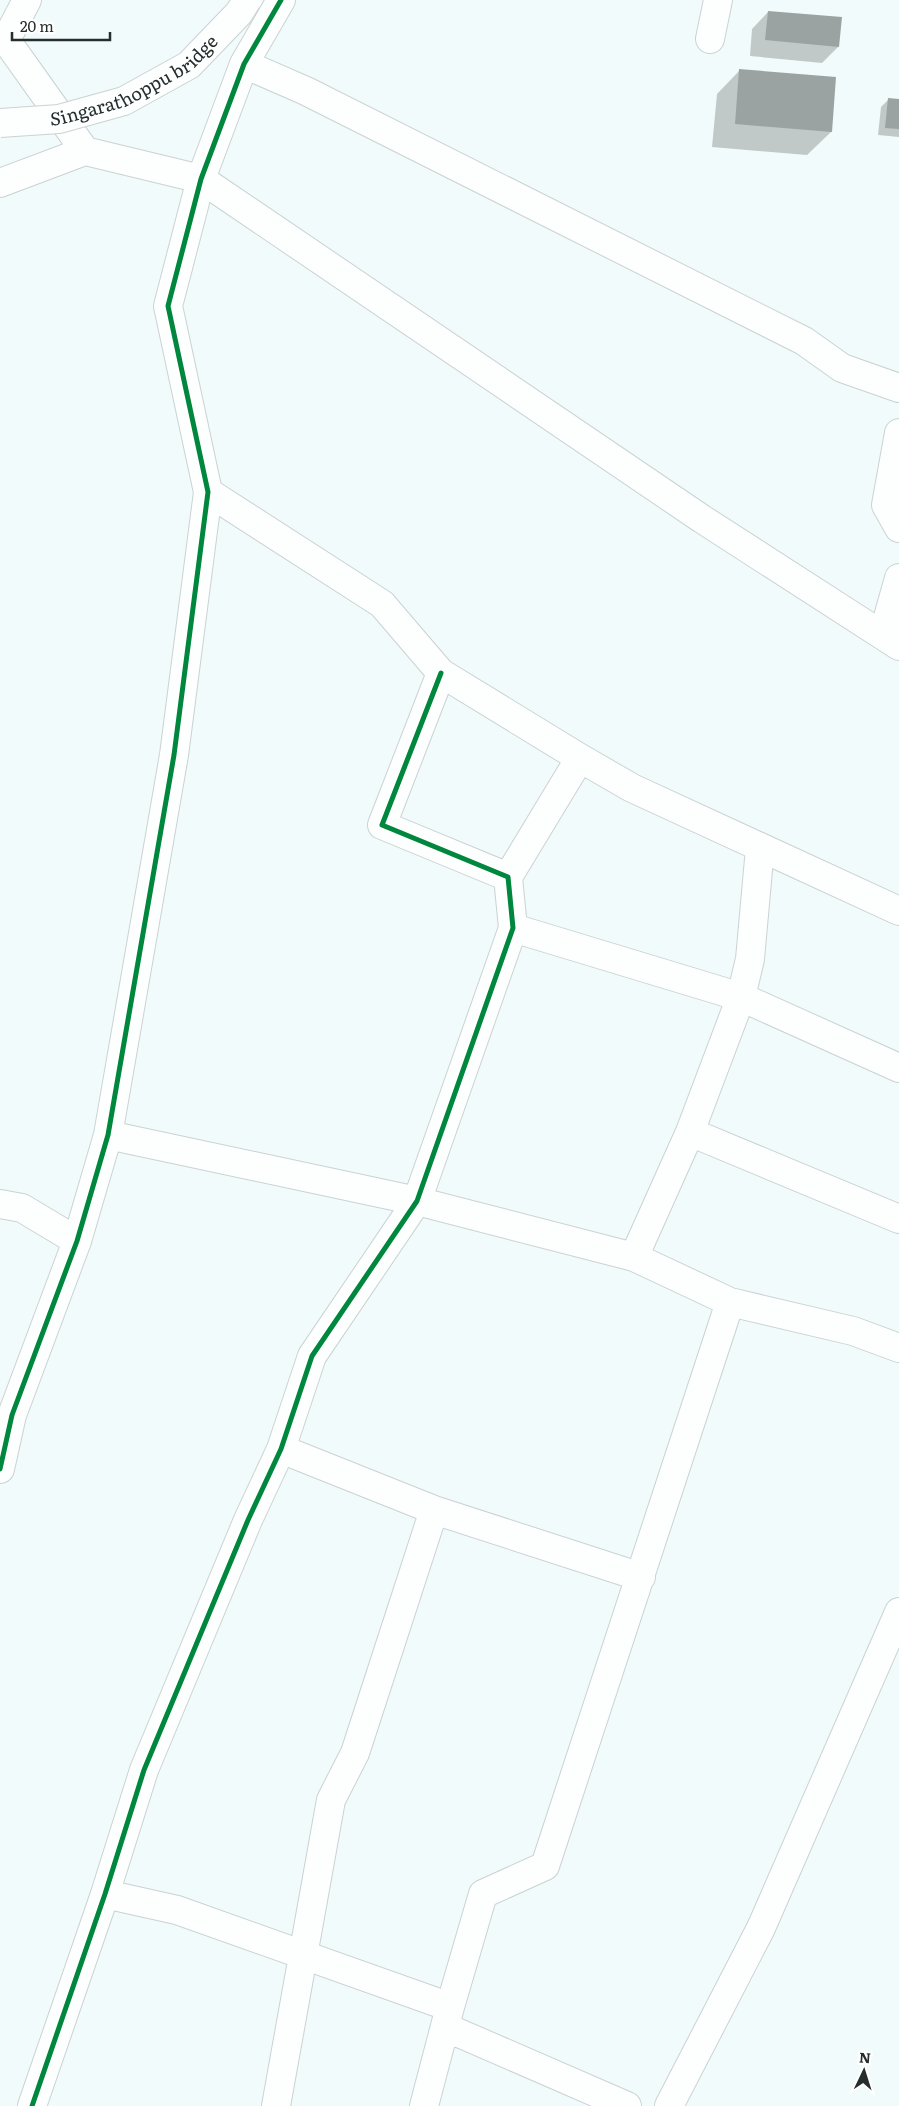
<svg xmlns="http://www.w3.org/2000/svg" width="899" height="2106" font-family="Literata,serif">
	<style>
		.shadow { fill: #0003 }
		.building { fill: #9ba2a2 }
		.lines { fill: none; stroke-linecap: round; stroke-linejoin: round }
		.street-casing { stroke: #cbd2d2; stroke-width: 30 }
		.street { stroke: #fdfefe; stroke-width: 28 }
		.secondary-bridge-casing { stroke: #cbd2d2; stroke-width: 30; stroke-linecap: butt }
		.secondary-bridge { stroke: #fdfefe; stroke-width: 28 }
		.cycleway-casing { stroke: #fff; stroke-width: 8 }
		.cycleway { stroke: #00873e; stroke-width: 5 }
		.labels { text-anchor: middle; stroke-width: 5; stroke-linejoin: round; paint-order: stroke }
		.street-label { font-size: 18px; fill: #262d2d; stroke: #fff }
	</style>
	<rect width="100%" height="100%" fill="#f1fbfb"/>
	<!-- shadow -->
	<path class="shadow" d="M768,12l70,35 -16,16 -72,-7 2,-27z
		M740,70l95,8 -4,54 -24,23 -95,-8 5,-53z
		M889,99l10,1v37l-21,-2 3,-28z"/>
	<!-- building -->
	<path class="building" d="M768,11l74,6 -3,30 -74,-7z
		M739,69l97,8 -4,55 -97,-8z
		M888,98l11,1v30l-14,-1z"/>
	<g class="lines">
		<!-- street casing -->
		<g class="street-casing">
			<path id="street" d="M27,0l-21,40 79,111 116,28 501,340 197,127
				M710,39l8,-39
				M244,64l62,27 498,250 38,27 57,20
				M0,183l85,-32
				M899,433l-13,72 13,23
				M208,492l174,112 59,69 139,85 52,30 267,123
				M883,635l16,-57
				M508,877l72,-119
				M513,928l228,69 158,71
				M690,1132l209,87
				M108,1135l309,66 217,56 96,45 123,29 46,17
				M0,1204l22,4 55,33
				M634,1257l56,-125 51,-135 9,-38 10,-111
				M281,1449l153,61 207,67
				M0,1469l12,-54 65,-174 31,-106 66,-380 34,-263 -40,-186 33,-127 43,-115 37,-64
				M105,1894l72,16 273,97
				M445,2027l182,79
				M32,2106l73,-212 39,-124 104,-250 33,-71 31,-93 105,-155 96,-273 -5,-51 -126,-52 59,-152
				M276,2106l55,-306 24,-47 79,-243
				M424,2106l26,-99 33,-113 62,-28 185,-564
				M669,2106l92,-178 138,-316"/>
		</g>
		<!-- street -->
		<use href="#street" class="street"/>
		<!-- secondary-bridge casing -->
		<g class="secondary-bridge-casing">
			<g id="secondary-bridge">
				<path id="s1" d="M0,123l59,-4 65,-18 65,-36 50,-52 8,-13"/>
			</g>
		</g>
		<!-- secondary-bridge -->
		<use href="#secondary-bridge" class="secondary-bridge"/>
		<!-- cycleway casing -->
		<g class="cycleway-casing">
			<path id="cycleway" d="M0,1469l12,-54 65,-174 31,-106 66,-380 34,-263 -40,-186 33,-127 43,-115 37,-64
				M32,2106l73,-212 39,-124 104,-250 33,-71 31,-93 105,-155 96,-273 -5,-51 -126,-52 59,-152"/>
		</g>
		<!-- cycleway -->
		<use href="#cycleway" class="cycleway"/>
	</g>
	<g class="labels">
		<!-- street labels -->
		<g class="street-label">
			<text dy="6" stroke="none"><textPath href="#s1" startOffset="144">Singarathoppu bridge</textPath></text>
		</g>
	</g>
	<!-- north arrow -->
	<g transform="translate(864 2071) rotate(4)" stroke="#ffffff" stroke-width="4" paint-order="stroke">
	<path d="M0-4L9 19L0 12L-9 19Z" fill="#262d2d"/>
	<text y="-8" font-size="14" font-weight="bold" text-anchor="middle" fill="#262d2d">N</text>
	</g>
	<!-- scale -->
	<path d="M12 32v8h98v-8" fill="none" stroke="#262d2d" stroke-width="2.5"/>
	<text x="20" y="32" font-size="15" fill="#262d2d" stroke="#ffffff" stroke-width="4" paint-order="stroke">20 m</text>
</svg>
